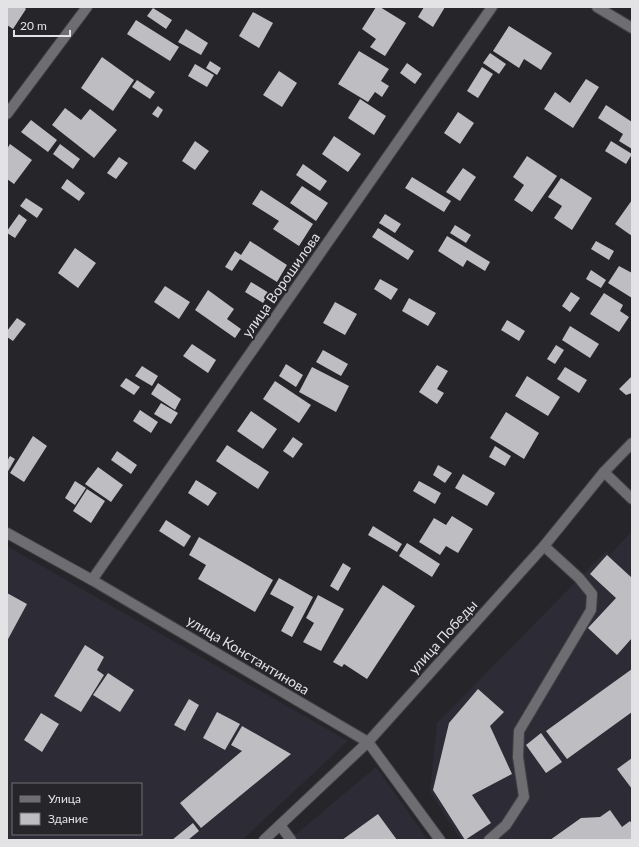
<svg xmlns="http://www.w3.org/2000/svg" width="639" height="847" font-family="Lato,sans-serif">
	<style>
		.built { fill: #2d2b35; fill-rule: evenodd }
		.building { fill: #bebdc2 }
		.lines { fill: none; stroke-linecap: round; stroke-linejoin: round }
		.lane-casing { stroke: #424145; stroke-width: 12 }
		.street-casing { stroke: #424145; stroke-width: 12 }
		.secondary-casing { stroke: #424145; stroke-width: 12 }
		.lane { stroke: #6e6d72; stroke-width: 10 }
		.street { stroke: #6e6d72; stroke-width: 10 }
		.secondary { stroke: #6e6d72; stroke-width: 10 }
		.labels { text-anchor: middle; stroke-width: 4; stroke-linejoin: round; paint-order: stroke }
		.street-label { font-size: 14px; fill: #e3e3e6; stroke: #262529 }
	</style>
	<rect width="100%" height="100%" fill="#262529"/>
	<!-- built -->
	<path class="built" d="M632,531v309h-171l-31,-48 7,-69 169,-172 4,4z
		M7,546l341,195 -106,99h-235zM13,784h128v50h-128z
		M376,767l52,73h-139z"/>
	<!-- building -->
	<path class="building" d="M7,7h17l2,2 -13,20 -6,-4z
		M376,7h4l26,16 -21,33 -15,-9 6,-8 -14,-10z
		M424,7h21l-12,20 -15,-10z
		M153,8l19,12 -6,9 -19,-13z
		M253,12l20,11 -14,25 -20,-12z
		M136,20l43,27 -9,14 -43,-27z
		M509,26l43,27 -11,17 -17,-11 -5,9 -26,-17z
		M186,29l22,14 -7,12 -23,-13z
		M359,51l30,18 -8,12 8,5 -7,11 -7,-5 -7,10 -30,-18z
		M490,53l16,11 -7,10 -16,-11z
		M102,57l32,23 -21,31 -32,-23z
		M210,61l11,7 -4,7 -11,-7z
		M407,63l15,11 -7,10 -15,-11z
		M195,64l19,11 -7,12 -19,-11z
		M482,67l11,7 -15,24 -11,-7z
		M279,71l18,12 -15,24 -19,-12z
		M586,79l13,8 -26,41 -29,-19 11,-17 15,11z
		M137,80l18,12 -5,7 -18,-12z
		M360,99l26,17 -12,19 -26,-17z
		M606,105l26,17v27l-13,-8 4,-7 -25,-16z
		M158,106l5,4 -5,8 -6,-4z
		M65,108l16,12 9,-11 27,21 -23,28 -42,-33z
		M458,112l16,11 -14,21 -16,-11z
		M31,120l26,20 -9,12 -27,-20z
		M334,136l27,18 -13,18 -26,-18z
		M195,141l14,10 -14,19 -13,-9z
		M611,141l21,13 -6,10 -21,-13z
		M10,144l22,16 -18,24 -7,-5v-30z
		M60,144l20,15 -7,10 -20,-15z
		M527,156l30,20 -25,36 -18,-12 10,-15 -11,-8z
		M119,157l9,6 -12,16 -9,-6z
		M303,164l24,17 -7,10 -24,-16z
		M463,168l13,9 -16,24 -14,-9z
		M412,177l39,24 -7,11 -39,-24z
		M561,178l31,20 -20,32 -18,-12 8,-12 -14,-9z
		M67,179l18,14 -6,8 -18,-13z
		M302,186l26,17 -12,18 -26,-18z
		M261,190l52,34 -14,22 -26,-17 6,-8 -27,-17z
		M26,198l17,11 -6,9 -17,-12z
		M632,200v36l-17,-12z
		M19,214l8,6 -12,18 -8,-5v-2z
		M385,214l16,10 -6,9 -16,-10z
		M455,225l16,10 -5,8 -16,-10z
		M378,228l36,23 -6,9 -36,-23z
		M447,236l43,26 -5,9 -18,-11 -4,7 -25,-16z
		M250,241l37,24 -10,17 -37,-23 -8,12 -7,-4 10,-16 6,4z
		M596,241l18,10 -5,9 -18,-11z
		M75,248l21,15 -18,25 -20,-15z
		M619,266l13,7v25l-24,-15z
		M591,270l15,10 -5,8 -15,-9z
		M380,279l18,10 -7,11 -17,-11z
		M251,282l18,11 -6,10 -18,-11z
		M165,286l25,16 -11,17 -25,-17z
		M208,290l26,19 -7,10 14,10 -6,9 -40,-28z
		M571,292l9,6 -10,14 -8,-6z
		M604,293l19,12 -3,6 9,6 -10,15 -29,-18z
		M409,298l27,15 -8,13 -26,-15z
		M335,302l22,12 -12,21 -22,-12z
		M17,318l9,6 -13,17 -6,-4v-6z
		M507,320l18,11 -6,10 -18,-11z
		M570,326l29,18 -9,14 -28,-18z
		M192,344l24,16 -8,13 -25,-17z
		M556,345l8,5 -9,14 -8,-5z
		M323,350l25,14 -7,12 -25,-14z
		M286,364l17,11 -7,12 -17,-11z
		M437,365l11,6 -11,18 7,4 -7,11 -18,-12z
		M142,366l16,10 -6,10 -17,-10z
		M312,367l37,19 -13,26 -37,-20z
		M565,367l22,13 -8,13 -22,-14z
		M527,376l33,21 -12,19 -33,-20z
		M632,376v17l-6,2 -7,-6z
		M126,378l14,9 -6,8 -14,-9z
		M275,381l36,24 -12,18 -36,-24z
		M158,383l23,16 -6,11 -24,-16z
		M161,403l17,10 -7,11 -17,-10z
		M140,410l18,12 -7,11 -18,-12z
		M251,411l26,18 -14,20 -26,-18z
		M506,412l33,21 -15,26 -34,-21z
		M33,436l14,10 -23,36 -14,-9z
		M293,437l10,7 -10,14 -10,-7z
		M227,445l42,27 -11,17 -42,-28z
		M495,446l16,10 -6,10 -16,-9z
		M117,451l20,14 -6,9 -20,-14z
		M10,456l5,3 -8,14v-12z
		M438,465l14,8 -7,10 -12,-8z
		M98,467l25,18 -12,17 -26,-18z
		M463,474l32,19 -8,13 -32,-18z
		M196,480l21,13 -9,13 -20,-13z
		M75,481l11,7 -11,17 -10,-7z
		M419,481l22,12 -6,11 -22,-13z
		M87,489l18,12 -14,22 -18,-12z
		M452,516l21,13 -15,24 -12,-7 -6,9 -21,-13 15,-24 12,7z
		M166,520l25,16 -7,11 -25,-16z
		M373,526l29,18 -5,8 -29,-17z
		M199,537l74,43 -18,32 -57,-33 8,-14 -17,-10z
		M407,543l33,21 -8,13 -33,-21z
		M607,555l25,23v60l-15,17 -29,-27 28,-30 -26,-24z
		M343,563l8,5 -13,23 -8,-5z
		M279,578l34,19 -21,40 -11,-6 13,-24 -24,-13z
		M383,585l32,21 -48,73 -23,-15 -2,3 -9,-5z
		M7,593l20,11 -20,37z
		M318,595l26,14 -23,42 -18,-9 11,-19 -8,-5z
		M85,645l19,12 -7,13 7,5 -23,37 -27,-16z
		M632,669v43l-65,47 -21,-28z
		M108,673l26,17 -14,22 -27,-17z
		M478,689l26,23 -14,14 22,48 -40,21 19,28 -26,17 -32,-50 16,-67z
		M189,699l10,6 -14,26 -11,-6z
		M217,712l23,12 -15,26 -22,-12z
		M41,713l18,11 -17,28 -18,-12z
		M242,726l49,28 -90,74 -21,-25 62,-52 -11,-6z
		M541,733l21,29 -16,11 -20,-28z
		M632,758v31l-15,-20z
		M610,810l12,17 8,-6 2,3v16h-82l31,-22 19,-1z
		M378,814l19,26h-55z
		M193,823l6,8 -11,9h-16z"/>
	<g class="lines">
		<!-- lane casing -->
		<g class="lane-casing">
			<path id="lane" d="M604,472l28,27
				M280,825l11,15
				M489,840l17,-15 18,-28 -6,-40 1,-26 72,-121 1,-16 -13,-16 -35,-32"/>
		</g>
		<!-- street casing -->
		<g class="street-casing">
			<path id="street" d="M7,114l80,-107
				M92,580l400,-573
				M368,742l72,98"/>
		</g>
		<!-- secondary casing -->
		<g class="secondary-casing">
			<path id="secondary" d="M597,7l35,21
				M7,533l85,47 276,162
				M264,840l104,-98 176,-196 60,-74 28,-29"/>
		</g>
		<!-- lane -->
		<use href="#lane" class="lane"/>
		<!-- street -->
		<use href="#street" class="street"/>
		<!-- secondary -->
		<use href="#secondary" class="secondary"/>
	</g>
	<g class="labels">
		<!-- street labels -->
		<g class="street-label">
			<text transform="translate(281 285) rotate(-55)" y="5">улица Ворошилова</text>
			<text transform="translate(443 637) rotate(-48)" y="5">улица Победы</text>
			<text transform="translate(248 655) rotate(31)" y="5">улица Константинова</text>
		</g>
	</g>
	<!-- border -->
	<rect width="639" height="847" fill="none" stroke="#e3e3e6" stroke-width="16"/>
	<!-- legend -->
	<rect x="12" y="783" width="130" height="52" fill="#262529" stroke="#727175"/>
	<rect x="20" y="796" width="20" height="6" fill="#6e6d72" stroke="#727175"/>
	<text x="48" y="803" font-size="12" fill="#e3e3e6">Улица</text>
	<rect x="20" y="813" width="20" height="12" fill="#bebdc2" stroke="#727175"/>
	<text x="48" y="823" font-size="12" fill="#e3e3e6">Здание</text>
	<!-- scale -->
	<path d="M14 30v6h56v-6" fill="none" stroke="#e3e3e6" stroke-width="2"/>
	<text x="20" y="30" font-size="12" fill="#e3e3e6" stroke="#262529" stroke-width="3" paint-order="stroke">20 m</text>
</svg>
